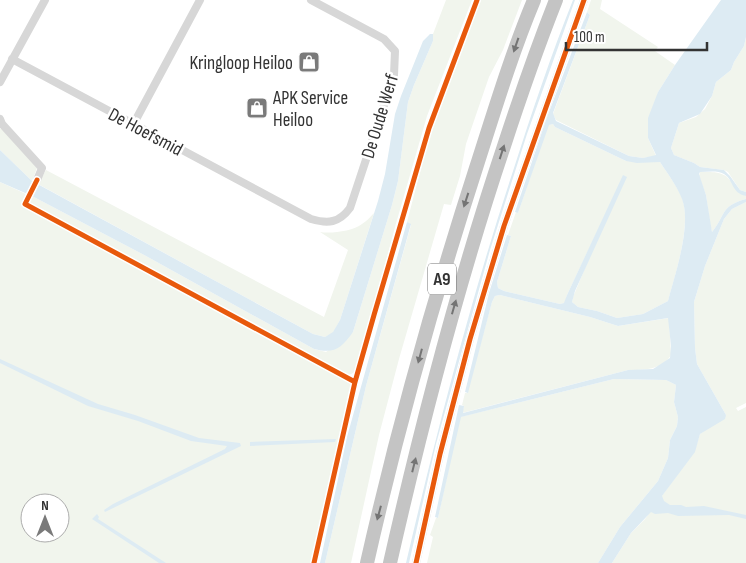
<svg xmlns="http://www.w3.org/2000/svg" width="746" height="563" font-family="'Sofia Sans Condensed',sans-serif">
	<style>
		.green { fill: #f1f5ed; fill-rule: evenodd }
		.water { fill: #ddebf3 }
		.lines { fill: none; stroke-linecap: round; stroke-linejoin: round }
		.street { stroke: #d7d7d7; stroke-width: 8 }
		.highway { stroke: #c4c4c4; stroke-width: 14 }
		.cycleway-casing { stroke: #fff; stroke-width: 8 }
		.cycleway { stroke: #e8590c; stroke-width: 5 }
		.oneway { fill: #747474 }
		.labels { text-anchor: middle; stroke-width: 5; stroke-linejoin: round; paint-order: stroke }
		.shield { fill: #fff; stroke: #707070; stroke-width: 1 }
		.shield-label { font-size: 18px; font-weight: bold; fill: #333 }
		.poi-label { font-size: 19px; fill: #333; stroke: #fff; text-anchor: end }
		.street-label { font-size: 19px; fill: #333; stroke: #fff }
	</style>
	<rect width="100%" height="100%" fill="#fff"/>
	<!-- green -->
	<path class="green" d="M446,0h26l-45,116 -32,111 -38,144 -10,5 -318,-173 3,-7 114,60 168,93 12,3 27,-20 39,-127 6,-24 10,-79 6,-17 19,-44v-7z
		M481,0h41l-19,50 -14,27 -23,67 -6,32 -9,29 -7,-1 -45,155 -20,76 -28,128h-26l41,-177 45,-161 -4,-3 24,-92 15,-45z
		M591,0h11l-2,9 58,38 -3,4 20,14 -17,27 -10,46 8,18 -13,2 -14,-2 -73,-36 -3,-6 37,-99 -3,-3z
		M746,37v155l-6,-2 -12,-18 -4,-2 -24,-3 -6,-4 -20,-8 -3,-7 8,-25 17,-6 9,-8 7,-13 4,-14 15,-12 3,-8 10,-16z
		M553,124l2,3 71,34 34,1c7,11 17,24 22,36 10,26 -7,77 -14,103l-25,13 -26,4 -20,-7 -19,-4 -6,-5 1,-5 51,-122 -57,120 -2,8 -5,1 -56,-13 -6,-3 -1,-6 14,-46 -3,-1 8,-23 2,1 30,-88z
		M3,128l34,40 -5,13 -32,-31v-21z
		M46,170l278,147 24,-67 -28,-18c11,2 33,-1 42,-8 5,-3 8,-7 12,-11l-34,107 -7,13 -8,4 -12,-3 -275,-150z
		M700,172c9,0 18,-1 26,4l18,19 2,1v3c-26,7 -20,16 -34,33l-2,-9 -4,-28 -7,-19z
		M0,182l26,12 -4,11 330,179 -40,179h-312zM30,503h30v30h-30z
		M746,202v201l-10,5 2,3 8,-4v156h-134l19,-30 14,-14 49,-67 6,-18 26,-19 -29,-51 -2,-16 -1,-46 11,-36 19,-47 8,-10z
		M500,295l90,22 28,9 51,-8 2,37c-9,15 -27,15 -43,15l-166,43 2,-7 -2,-1 3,-12h2l25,-91 3,-6z
		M614,379l52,1 10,5 -2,17 4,15 -1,9 -7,14 -2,18 -10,23 -38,46 -22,36h-171l6,-26 -3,-2 6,-17h2l22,-101z"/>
	<!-- water -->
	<path class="water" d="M573,0h2l-48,134 -37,116 -54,194 -27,119h-3c31,-133 65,-265 108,-395 18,-56 37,-113 59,-168z
		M721,0h25v37l-2,9 -10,16 -3,8 -15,12 -4,14 -12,18 -21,9 -8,25 3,7 20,8 6,4 24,3 6,6 10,14 6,2v4c-15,-3 -12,-16 -22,-22 -7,-4 -16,-2 -24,-2l-1,2 7,21 6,37c14,-17 8,-26 34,-33v3l-14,7 -8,10 -19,47 -11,36 1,46 2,16 29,51 -1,4 -25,15 -5,18 -33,44 2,5 6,4h11l5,2 18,-1 42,9v4l-17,-4 -51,1 -10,-3 -13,1 -4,-2 -20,21 -19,30h-14l22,-36 38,-46 10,-23 2,-18 7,-14 1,-9 -4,-15 2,-17 -10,-5 -52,-1 -153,38 -23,101 -3,-1 24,-112 5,1 -1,7 165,-43 25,-1 17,-11 1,-12 -3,-28 -50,8 -28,-9 -90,-22 -5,1 -3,6 -24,91 -3,-1 24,-99 18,-58 4,1 -14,46 1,6 6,3 56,13 4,-1 3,-8 56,-120 4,2 -52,114 -3,11 6,5 19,4 20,7 26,-4 25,-13c7,-27 24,-76 14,-102 -5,-13 -15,-26 -22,-37l-23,1 -11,-2 -71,-34 -2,-3 -4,1 -31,88 -3,-1 31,-92 41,-108 3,3 -37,98 3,8 73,35 14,2 13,-3 -8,-17v-20l10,-26 17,-27z
		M430,34h3v7l-19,44 -6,17 -10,79 -6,24 -39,127c-12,17 -19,22 -39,17l-168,-93 -114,-60 -32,-14v-32l32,31 281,153 12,3 8,-5 7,-12 38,-119 7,-27 10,-60 6,-18 22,-55z
		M407,222l4,2 -45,162 -41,177h-5l27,-126z
		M0,359l98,45 37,11 64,23 41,5 1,3 -136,66 -1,-2 9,-6 112,-55 2,-3 -36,-5 -53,-20 -50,-15 -88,-43z
		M336,439l-1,3 -85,4v-4z
		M97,514l2,3 -1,2 68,44h-7l-67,-44z"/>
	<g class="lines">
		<!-- street -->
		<path class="street" d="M12,59l299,160c17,5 28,4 39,-11l44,-133 1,-24 -11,-12 -73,-39
			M0,82l45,-82
			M0,119l2,5 40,44 -5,12
			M133,125l67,-125
			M416,563l24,-109 30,-115 34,-113 80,-226"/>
		<!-- highway -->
		<path class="highway" d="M367,563c30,-133 67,-265 109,-395 18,-56 35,-113 58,-168
			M390,563c32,-141 68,-280 114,-417 16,-49 33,-98 52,-146"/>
		<!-- cycleway casing -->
		<g class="cycleway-casing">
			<path id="cycleway" d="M37,180l-12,24 330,178
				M314,563l41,-181 19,-67 55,-187 48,-128
				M416,563l24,-109 30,-115 34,-113 80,-226"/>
		</g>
		<!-- cycleway -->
		<use href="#cycleway" class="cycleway"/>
	</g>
	<!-- one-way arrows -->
	<defs><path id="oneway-solid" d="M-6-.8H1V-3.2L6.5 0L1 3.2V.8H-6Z" transform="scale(1.25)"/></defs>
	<g class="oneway">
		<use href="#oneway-solid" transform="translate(516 45) rotate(109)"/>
		<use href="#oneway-solid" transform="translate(502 152) rotate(-72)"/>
		<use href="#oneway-solid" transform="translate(466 200) rotate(108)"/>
		<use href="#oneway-solid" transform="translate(454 307) rotate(-74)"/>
		<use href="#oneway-solid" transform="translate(420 356) rotate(105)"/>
		<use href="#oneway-solid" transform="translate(414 465) rotate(-76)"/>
		<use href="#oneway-solid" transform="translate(379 513) rotate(105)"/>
	</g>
	<!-- icons -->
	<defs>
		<g id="shop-square" transform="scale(1.125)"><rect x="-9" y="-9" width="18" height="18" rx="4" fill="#7a7a7a" stroke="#fff"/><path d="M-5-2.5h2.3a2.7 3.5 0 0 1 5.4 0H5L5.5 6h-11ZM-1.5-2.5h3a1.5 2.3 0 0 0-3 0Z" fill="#fff"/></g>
	</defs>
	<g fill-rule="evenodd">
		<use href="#shop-square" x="309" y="62"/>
		<use href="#shop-square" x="257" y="108"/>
	</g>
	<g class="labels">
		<!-- shield labels -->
		<rect class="shield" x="428" y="263.5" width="28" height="31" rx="4"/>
		<g class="shield-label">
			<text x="442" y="285">A9</text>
		</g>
		<!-- poi labels -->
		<g class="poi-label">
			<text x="293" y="69">Kringloop Heiloo</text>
			<text x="273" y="104" text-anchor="start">APK Service<tspan x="273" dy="22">Heiloo</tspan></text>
		</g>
		<!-- street labels -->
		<g class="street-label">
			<text transform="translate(379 116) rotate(-73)" y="7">De Oude Werf</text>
			<text transform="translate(146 131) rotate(28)" y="7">De Hoefsmid</text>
		</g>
	</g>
	<!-- north arrow -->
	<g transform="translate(45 518)"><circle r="24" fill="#ffffff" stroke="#adadad"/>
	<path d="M0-4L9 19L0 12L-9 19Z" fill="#7a7a7a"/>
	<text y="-8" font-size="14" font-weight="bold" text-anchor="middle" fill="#333333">N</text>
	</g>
	<!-- scale -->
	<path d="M566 42v8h141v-8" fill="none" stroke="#333333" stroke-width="2.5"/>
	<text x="574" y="42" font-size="15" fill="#333333" stroke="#ffffff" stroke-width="4" paint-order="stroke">100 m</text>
</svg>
